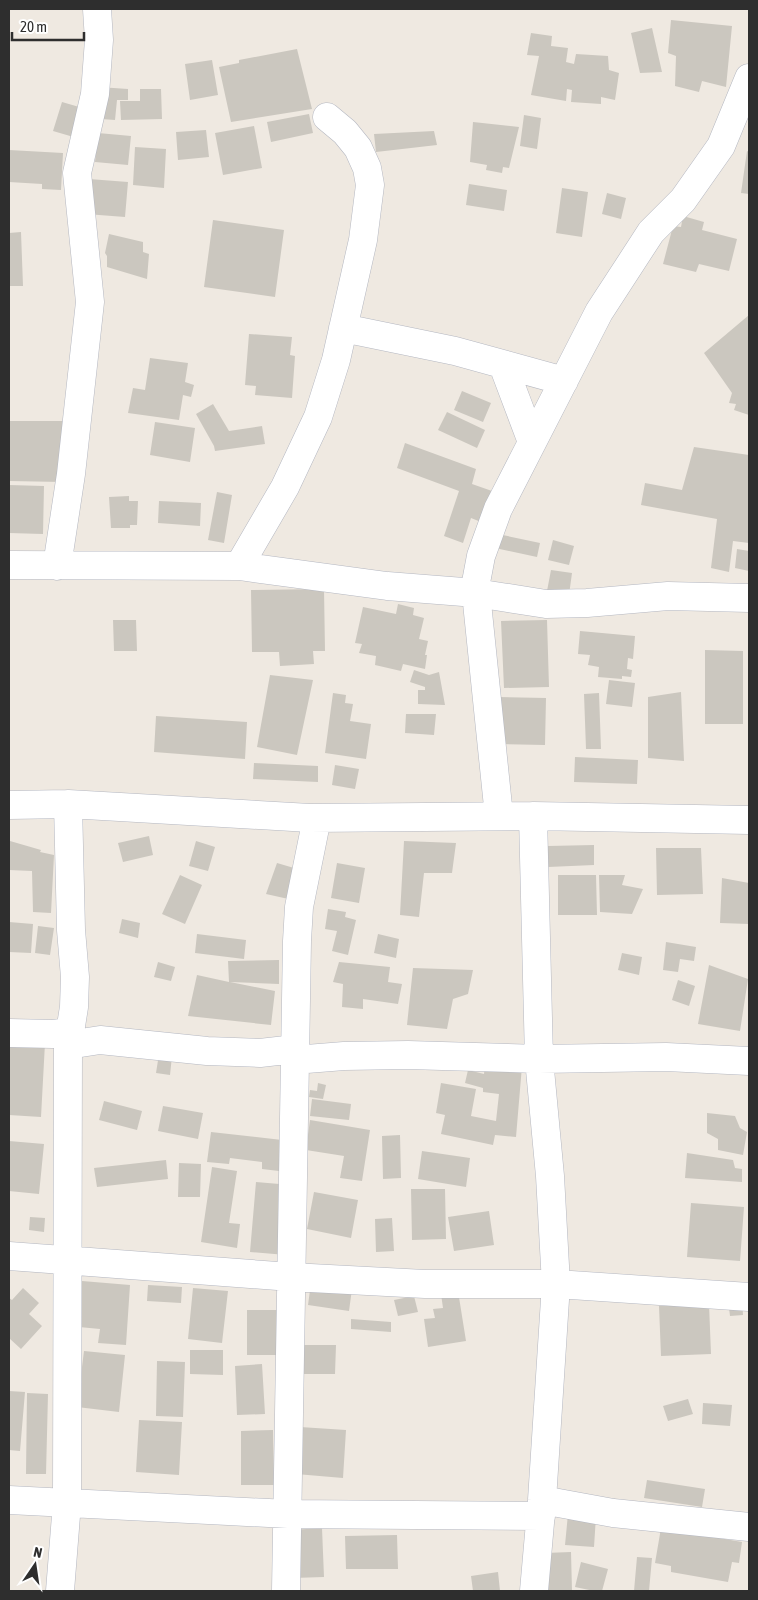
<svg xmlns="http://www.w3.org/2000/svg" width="758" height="1600" font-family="'Asap Condensed',sans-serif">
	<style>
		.building { fill: #cbc7bf }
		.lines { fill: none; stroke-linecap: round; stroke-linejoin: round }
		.minor-casing { stroke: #b4b7c1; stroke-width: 29 }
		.minor { stroke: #fff; stroke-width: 28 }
	</style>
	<rect width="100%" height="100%" fill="#efe9e1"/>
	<!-- building -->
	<path class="building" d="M671,20l61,6 -6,61 -24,-6 -3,11 -24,-6 1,-30 -8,-3z
		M652,28l10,44 -22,1 -9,-40z
		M531,33l21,3 -1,10 17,2 -2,14 8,2 2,-10 32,2 1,14 10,3 -4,27 -14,-3v7l-30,-2 1,-12 -5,-1 -1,12 -35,-6 8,-39 -12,-1z
		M297,49l15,60 -81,13 -12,-55 20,-4v-3z
		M212,60l6,35 -28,5 -5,-36z
		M99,87l29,2v11h-11l-2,20 -14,-1z
		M140,89h21l1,30 -41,1 -1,-19h20z
		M62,102l24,7 -9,29 -24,-7z
		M309,114l4,19 -42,9 -4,-20z
		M524,115l17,3 -4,31 -17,-3z
		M473,122l46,5 -10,41 -6,-1 -1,6 -16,-3 1,-5 -17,-3z
		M254,126l8,42 -39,7 -8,-42z
		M206,130l3,27 -31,3 -2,-28z
		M434,131l3,14 -61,7 -2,-18z
		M98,133l33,3 -3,29 -33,-3z
		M135,147l31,2 -2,39 -31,-3z
		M9,150l54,3 -2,37 -19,-1v-5l-33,-2z
		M747,151l2,1v42l-8,-1z
		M89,179l39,3 -3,35 -39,-3z
		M469,184l38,6 -3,21 -38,-6z
		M562,188l26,4 -6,45 -26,-4z
		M607,193l19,5 -5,21 -19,-5z
		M683,216l21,6 -2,8 35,9 -8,32 -30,-7 -3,8 -33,-8 10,-38 8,1z
		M213,220l71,10 -9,67 -71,-10z
		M21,232l2,54h-14v-53z
		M109,234l34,8v10l6,2 -2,25 -40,-12v-11l-2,-3z
		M749,315v100l-15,-5 2,-6 -7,-1 3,-10 -28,-40z
		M249,334l43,3 -2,18 5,1 -3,42 -37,-3 1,-9 -11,-1z
		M150,358l38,5 -3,19 9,3 -3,12 -8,-2 -4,25 -51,-7 5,-25 12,2z
		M462,391l29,12 -8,19 -29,-12z
		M213,404l16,27 33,-5 3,18 -50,7 -1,-5 -18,-32z
		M447,412l38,18 -8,18 -39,-18z
		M9,421h54l-1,61 -53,-1z
		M155,422l40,6 -5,34 -40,-7z
		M405,443l71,26 -4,15 20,7 -11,31 -10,-4 -8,25 -19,-7 15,-45 -62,-23z
		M694,447l55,8v88l-16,-2 -4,31 -18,-4 6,-49 -76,-14 4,-22 37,7z
		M9,485l35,1 -1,48 -34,-1z
		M217,492l15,3 -8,48 -16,-3z
		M129,496v5h9l-1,24h-7v3h-19l-2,-31z
		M159,501l42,2 -1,23 -42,-3z
		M498,534l42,9 -3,14 -42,-9z
		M553,540l21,6 -5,19 -21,-5z
		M737,549l12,2v20l-14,-3z
		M551,570l21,3 -3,22 -22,-4z
		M324,589l1,62h-12l1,13 -34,2 -1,-14h-27l-1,-62z
		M398,604l16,4 -1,7 11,3 -5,21 9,2 -3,14h2l-2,14 -22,-5 -2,7 -26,-6 1,-9 -17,-3 3,-9 -7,-1 8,-36 33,7z
		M113,620h23l1,31h-23z
		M547,620l2,67 -45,1 -3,-67z
		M580,631l55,5 -2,23 -5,-1 -1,11 5,1 -1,7 -9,-1v3l-24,-2 1,-10 -11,-2 2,-10 -12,-1z
		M705,650l38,1v73h-38z
		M414,670l15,5 10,-3 6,33 -27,-1v-14h7v-3l-15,-5z
		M270,675l43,5 -16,75 -40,-8z
		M609,680l26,3 -3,24 -26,-3z
		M681,692l3,69 -36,-3v-61z
		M333,693l13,2 -1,8 8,1 -3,17 21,3 -5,35 -41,-6z
		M599,693l2,56h-15l-2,-55z
		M498,697l48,1 -1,47 -48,-1z
		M406,714h30l-2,21 -29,-2z
		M156,716l91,6 -2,37 -91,-7z
		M575,757l63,3 -1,24 -63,-2z
		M254,763l64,3v16l-65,-3z
		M335,765l24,4 -4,20 -23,-4z
		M149,836l4,19 -30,7 -5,-19z
		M10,841l31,9 -1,2 14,3 -3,58 -18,-1 -1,-41 -23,-1z
		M196,841l19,6 -7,24 -19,-5z
		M404,841l52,2 -4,30h-28l-5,44 -19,-2z
		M594,845v20l-46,2v-21z
		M656,848h45l2,46 -46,1z
		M277,863l17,5 -1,32 -27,-6z
		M337,863l28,5 -6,35 -28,-5z
		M180,875l22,10 -17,39 -23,-10z
		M558,875h38l1,40h-39z
		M599,875h26l-3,10 21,4 -11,25 -32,-2z
		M722,878l27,5v41l-29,-1z
		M328,909l18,3 -1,5 11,3 -8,35 -16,-4 5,-20 -12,-2z
		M122,919l18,4 -2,15 -19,-5z
		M9,922l24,2 -2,29 -22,-1z
		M38,926l16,2 -4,27 -15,-2z
		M197,934l49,6 -2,19 -49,-6z
		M378,934l21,5 -3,19 -22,-5z
		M666,942l30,5 -2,14 -14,-2 -2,13 -15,-2z
		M622,953l20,4 -3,18 -21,-5z
		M279,960v24l-49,-2 45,9 -4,34 -83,-9 9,-41 32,7 -1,-21z
		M158,962l17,5 -4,14 -17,-4z
		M339,962l51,5 -2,15 14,2 -4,20 -35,-5v10l-21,-2 1,-23 -10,-2z
		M709,965l39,14 -8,52 -42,-7z
		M413,968l60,2 -5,24 -15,5 -6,30 -40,-4z
		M678,980l17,6 -6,20 -17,-6z
		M9,1041l36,2 -4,74 -32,-2z
		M159,1054l13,2 -2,19 -14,-2z
		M485,1063l37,3 -6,71 -21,-2 -2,10 -52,-11 4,-19 -9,-2 5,-30 35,6 -5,27 25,5 3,-27 -16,-2v-4l-18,-5 3,-13 16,4z
		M318,1083l8,2 -3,14 -14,-2 1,-7 7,1z
		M312,1099l39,5 -2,16 -39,-4z
		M104,1101l38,10 -5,19 -38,-10z
		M163,1106l40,7 -5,26 -40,-8z
		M707,1113l28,3 5,12 7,4 -4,23 -25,-5v-11l-11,-6z
		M310,1120l60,10 -8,51 -22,-3 4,-22 -38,-6z
		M211,1132l71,8 -3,31 -17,-2v-7l-32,-4 -1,6 -22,-2z
		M400,1135l1,43 -18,1 -1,-43z
		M9,1141l35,3 -5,50 -30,-3z
		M422,1151l48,7 -4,29 -48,-8z
		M687,1153l46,7 2,8 7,1v13l-57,-4z
		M166,1160l2,19 -71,8 -3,-19z
		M179,1163l22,1 -1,33h-22z
		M212,1167l25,4 -8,52 11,1 -3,24 -36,-6z
		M256,1182l35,3 -5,70 -36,-3z
		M411,1189h34l1,50 -34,1z
		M314,1192l44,8 -7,38 -44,-9z
		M691,1203l53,4 -4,54 -53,-4z
		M489,1211l5,34 -40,6 -6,-34z
		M30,1217l15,1 -1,14 -15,-2z
		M392,1218l2,33 -18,1 -1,-33z
		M82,1281l48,4 -4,60 -28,-2 2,-14 -21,-2z
		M311,1283l41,6 -3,22 -41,-6z
		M148,1285l34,2 -1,16 -34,-2z
		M23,1288l16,15 -10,11 13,12 -21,23 -12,-11v-40l3,2z
		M193,1288l35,3 -6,52 -34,-4z
		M458,1291l8,50 -38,6 -4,-28 11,-1 -2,-9 10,-1 -2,-14z
		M414,1296l4,16 -20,4 -4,-16z
		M742,1299l1,16 -13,1 -2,-16z
		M709,1304l2,50 -50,2 -2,-50z
		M247,1310h32v45h-32z
		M351,1319l40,3v10l-40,-3z
		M298,1345h38l-1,29h-37z
		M190,1350h33v25l-33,-1z
		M84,1351l41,4 -6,57 -42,-5z
		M157,1361l28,1 -2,55 -27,-1z
		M262,1364l3,50 -28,1 -2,-49z
		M9,1391l16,1 -5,59 -11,-1z
		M27,1393l21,1 -2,80h-20z
		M688,1399l5,15 -25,7 -5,-15z
		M703,1403l29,2 -2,21 -28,-2z
		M139,1420l43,2 -3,53 -43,-3z
		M300,1427l46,3 -3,48 -47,-4z
		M273,1430l1,55h-33v-54z
		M647,1480l58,9 -3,18 -58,-9z
		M568,1514l28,2 -2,31 -29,-2z
		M322,1528l2,49 -31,1 -2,-48z
		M661,1528l81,14 -3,21 -7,-1 -4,20 -57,-10v-6l-16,-3z
		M397,1535l1,34h-52l-1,-33z
		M571,1552l1,39h-26l-1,-38z
		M637,1557l15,1 -3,33h-15z
		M581,1562l27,7 -6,22h-8l-19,-4z
		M498,1572l2,19h-27l-2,-15z"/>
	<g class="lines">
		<!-- minor casing -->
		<g class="minor-casing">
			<path id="minor" d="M343,328l112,23 109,30
				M503,365l29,77
				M9,565l230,1 148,20 89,7 70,11 41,-1 81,-7 81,2
				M57,566l14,-92 19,-172 -13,-129 18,-79 4,-54 -2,-31
				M239,566l46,-79 33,-70 18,-57 27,-120 7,-55 -3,-17 -9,-20 -13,-16 -18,-15
				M474,593l7,-37 17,-47 101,-197 52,-80 32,-32 38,-54 28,-68
				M476,593l23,223
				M9,805l59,-1 242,14 223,-2 216,4
				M533,816l6,243 11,117 6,108 -14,216 -8,91
				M9,1033l44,1 17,-2
				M68,1045l32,-5 107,11 53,2 35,-4
				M294,1060l50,-4 64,-1 131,4 127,-2 83,4
				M9,1256l282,21 134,7h131l193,13
				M9,1500l279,14 253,2
				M542,1500l71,13 136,14
				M60,1591l7,-88 1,-458 6,-38 1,-30 -4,-47 -3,-126
				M286,1591l11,-650 2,-34 18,-89"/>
		</g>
		<!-- minor -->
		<use href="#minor" class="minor"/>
	</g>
	<!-- border -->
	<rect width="758" height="1600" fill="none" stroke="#2e2e2e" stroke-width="20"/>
	<!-- north arrow -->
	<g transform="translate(35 1565) rotate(13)" stroke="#ffffff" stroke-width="4" paint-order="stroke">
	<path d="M0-4L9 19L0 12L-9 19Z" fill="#2e2e2e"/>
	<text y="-8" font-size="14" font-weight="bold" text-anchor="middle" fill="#2e2e2e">N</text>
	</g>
	<!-- scale -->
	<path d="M12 32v8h72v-8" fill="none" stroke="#2e2e2e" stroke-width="2.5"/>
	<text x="20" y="32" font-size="15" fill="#2e2e2e" stroke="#ffffff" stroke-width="4" paint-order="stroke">20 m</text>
</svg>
